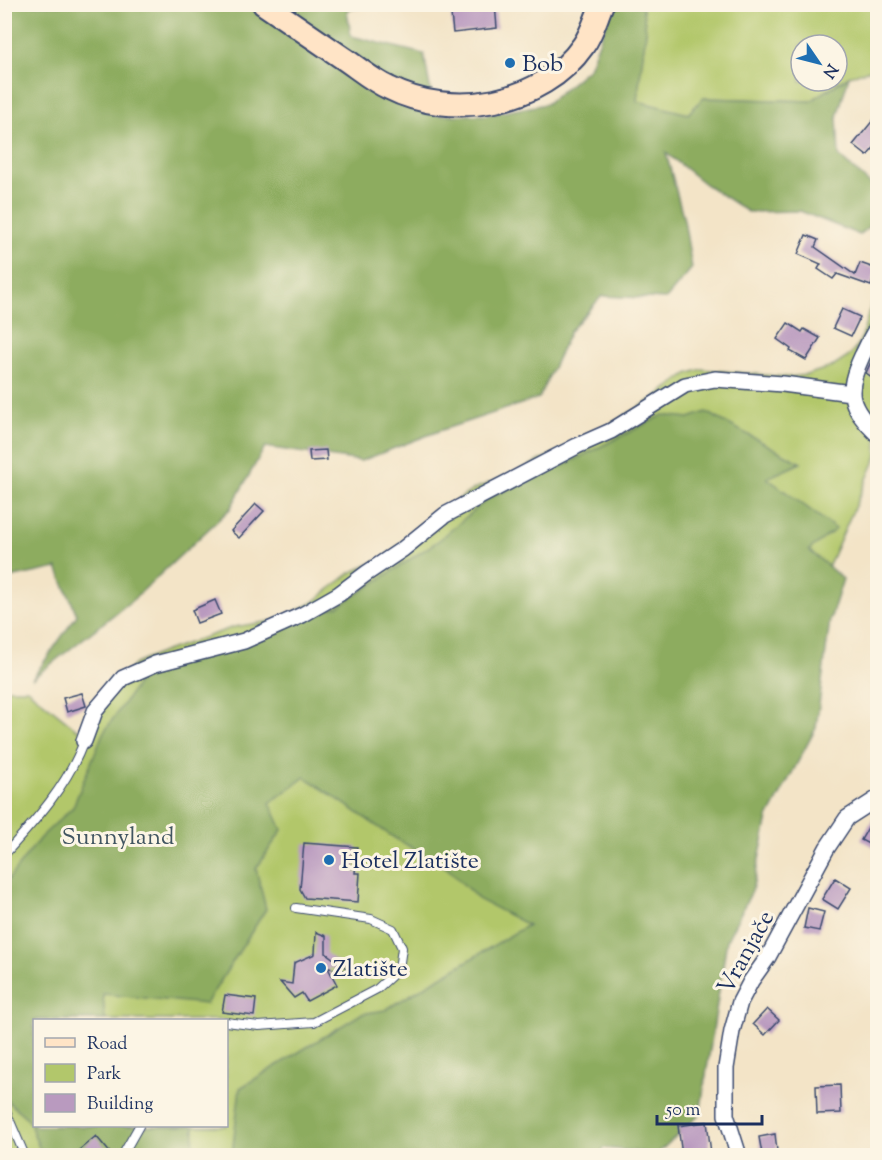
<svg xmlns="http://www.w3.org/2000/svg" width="882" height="1160" font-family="'Sorts Mill Goudy',serif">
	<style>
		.green { fill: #b2c76b; stroke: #667b64; stroke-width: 1.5; fill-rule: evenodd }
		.forest { fill: #8dac5f; stroke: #546e5e; stroke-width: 1.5 }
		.building { fill: #b99abf }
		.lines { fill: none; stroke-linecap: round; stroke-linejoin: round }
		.service-casing { stroke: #3b4a6e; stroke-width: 10 }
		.minor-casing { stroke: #3b4a6e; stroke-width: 18 }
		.secondary-casing { stroke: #3b4a6e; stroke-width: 26 }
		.service { stroke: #fff; stroke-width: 8 }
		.minor { stroke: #fff; stroke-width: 15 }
		.secondary { stroke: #ffe4c6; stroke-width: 22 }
		.poi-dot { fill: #1f6fb2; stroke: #fcf5e5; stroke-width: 2 }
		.labels { text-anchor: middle; stroke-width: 6; stroke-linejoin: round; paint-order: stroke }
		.poi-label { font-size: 24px; fill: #1b2f5e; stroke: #fcf5e5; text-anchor: start }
		.park-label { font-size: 24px; fill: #415561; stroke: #fcf5e5 }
		.street-label { font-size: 24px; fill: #1b2f5e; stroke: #fcf5e5 }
	</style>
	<rect width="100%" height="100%" fill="#fcf5e5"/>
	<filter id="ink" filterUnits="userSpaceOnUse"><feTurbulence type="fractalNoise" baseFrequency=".0167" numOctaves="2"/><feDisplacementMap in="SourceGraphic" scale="12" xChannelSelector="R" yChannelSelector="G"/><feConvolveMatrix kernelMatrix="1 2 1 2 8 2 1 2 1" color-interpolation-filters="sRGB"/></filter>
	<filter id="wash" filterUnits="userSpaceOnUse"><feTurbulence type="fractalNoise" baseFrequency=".008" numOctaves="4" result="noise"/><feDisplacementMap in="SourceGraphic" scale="24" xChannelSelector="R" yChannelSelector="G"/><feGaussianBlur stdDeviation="1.35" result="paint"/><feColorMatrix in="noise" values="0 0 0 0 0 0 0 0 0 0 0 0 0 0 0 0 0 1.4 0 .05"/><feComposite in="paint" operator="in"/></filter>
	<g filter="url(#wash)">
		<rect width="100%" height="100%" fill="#f3e4c7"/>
		<!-- green -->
		<path class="green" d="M642,5h235v63l-28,8 -38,25 -108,-3 -15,16 -52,-13 10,-70zM801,45h36v36h-36z
			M877,293v163l-308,699 -564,1v-467h22l51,41 11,-7 34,-47 12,-12 28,-12 71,-25 44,-7 34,-17 38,-30 35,-16 66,-53 23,-15 40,-16 80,-39 54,-32 39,-28 15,-5 86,8 18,-2 28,-9 14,-9 8,-9 6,-12 9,-31zM34,1020h192v106h-192z"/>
		<!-- forest -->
		<path class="forest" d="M4,5h358v2l-15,3 4,26 73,18 11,61h52l59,-11 43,-36 24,-63h29l4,26 -9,70 51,13 15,-16 108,3 38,-25 -12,41 2,39 38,34v28l-17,17 -60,-24 -52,1 -43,-28 -39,-31 18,67 8,48 -26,31 -64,-3 -32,35 -31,67 -100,33 -78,30 -96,-14 -35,62 -95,89 -103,81 45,-64 -20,-47 -52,11z
			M706,412l95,51 -34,15 69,51 -27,21 34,29 -13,41 -14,108 -48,90 -16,73 -25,49 -27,174 -43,40 -53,-6 -4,8 -55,-1 -12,-6 -2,7h-255l-1,-3 -43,2 8,-67 121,-74 24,-4 143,-85 -50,-26 -31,-31 -54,-31 -88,-60 -35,26 12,27 -26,39 10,40 -60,95 -103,-10 2,26h-71v106h160l-1,29h-151l-14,-36 -23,-20v-4l-1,-210 36,-47 33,-31 30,-74 41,-59 104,-39 91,-29 99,-65 52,-44 74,-32 99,-50 26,3z"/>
		<g id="blocks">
			<!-- building -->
			<path class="building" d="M450,4h45l2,24 -44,5z
				M878,114v29l-11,13 -14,-11z
				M806,235l12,5 -3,7 40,28 5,-12 17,6 -6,17 -34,-12 -4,5 -15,-10 3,-5 -23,-10z
				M842,309l18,8 -9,19 -18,-8z
				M788,323l14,9 2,-3 16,9 -14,22 -16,-9 1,-2 -14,-10z
				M878,346v35l-12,-8z
				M326,450l1,10 -17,1 -1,-10z
				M256,504l8,7 -25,27 -8,-7z
				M215,600l6,14 -24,9 -5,-13z
				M82,693l4,13 -19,6 -4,-14z
				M878,810v39l-17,-9z
				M304,843l53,4 -2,26h5l-2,29 -53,-4 -5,-9z
				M835,878l16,10 -13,21 -16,-10z
				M808,908l16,4 -5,19 -15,-3z
				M316,932l10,4v17l24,18 -22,-3 9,17 -30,16 -5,-8 -8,5 -14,-16 12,2 2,-21 21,-9z
				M225,995l31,4 -2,17 -32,-4z
				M767,1009l12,11 -14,15 -12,-11z
				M840,1085l1,28 -24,1 -1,-28z
				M707,1122l4,31 -29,2 -4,-29z
				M775,1134l2,17 -15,3 -3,-17z
				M96,1136l16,19h-39z"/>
		</g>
	</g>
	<g filter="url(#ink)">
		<use href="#blocks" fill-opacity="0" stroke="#3b4a6e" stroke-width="1.5"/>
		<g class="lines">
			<!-- service casing -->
			<g class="service-casing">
				<path id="service" d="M518,6l1,-2
					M4,855c32,-35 64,-70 80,-114
					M226,1022l33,4 55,-4 63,-33 22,-20 3,-21 -9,-19 -22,-10 -75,-11
					M4,1107l21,49
					M122,1156l17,-30"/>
			</g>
			<!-- minor casing -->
			<g class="minor-casing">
				<path id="minor" d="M878,327c-7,8 -11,20 -16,29 -17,37 -13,51 16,79
					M84,741l11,-30 28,-33 32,-14 89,-23 58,-26 37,-21 28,-21 36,-24 42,-34 132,-69 34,-15 74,-46 30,-6 68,5 68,9
					M739,1156l-13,-41v-47l6,-37 8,-29 11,-21 17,-24 59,-109 20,-30 31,-20"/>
			</g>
			<!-- secondary casing -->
			<g class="secondary-casing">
				<path id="secondary" d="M264,4c26,18 53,36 79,54 15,10 30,23 46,30 63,32 153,17 194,-42 9,-12 13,-28 19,-42"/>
			</g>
			<!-- service -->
			<use href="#service" class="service"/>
			<!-- minor -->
			<use href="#minor" class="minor"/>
			<!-- secondary -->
			<use href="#secondary" class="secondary"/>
		</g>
	</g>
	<!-- markers -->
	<g class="poi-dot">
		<circle cx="510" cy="63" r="6"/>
		<circle cx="329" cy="860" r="6"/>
		<circle cx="321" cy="968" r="6"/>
	</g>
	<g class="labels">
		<!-- poi labels -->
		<g class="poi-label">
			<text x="522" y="71">Bob</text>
			<text x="341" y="868">Hotel Zlatište</text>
			<text x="333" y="976">Zlatište</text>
		</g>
		<!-- park labels -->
		<g class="park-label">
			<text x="118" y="844">Sunnyland</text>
		</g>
		<!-- street labels -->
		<g class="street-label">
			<text transform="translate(745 952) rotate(-61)" y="8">Vranjače</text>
		</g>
	</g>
	<!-- margin -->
	<rect width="882" height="1160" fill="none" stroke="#fcf5e5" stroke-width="24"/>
	<!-- legend -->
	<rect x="33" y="1019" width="195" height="108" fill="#fcf5e5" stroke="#a2a6af" stroke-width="1.5"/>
	<rect x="45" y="1038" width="30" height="9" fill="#ffe4c6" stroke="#a2a6af" stroke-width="1.5"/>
	<text x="87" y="1049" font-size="18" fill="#1b2f5e">Road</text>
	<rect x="45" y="1064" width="30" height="18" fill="#b2c76b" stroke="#a2a6af" stroke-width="1.5"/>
	<text x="87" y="1079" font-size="18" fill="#1b2f5e">Park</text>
	<rect x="45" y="1094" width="30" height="18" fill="#b99abf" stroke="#a2a6af" stroke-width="1.5"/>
	<text x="87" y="1109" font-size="18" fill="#1b2f5e">Building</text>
	<!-- north arrow -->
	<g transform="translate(819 63) rotate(125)"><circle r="28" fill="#fcf5e5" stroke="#a2a6af" stroke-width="1.5"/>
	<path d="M0-4.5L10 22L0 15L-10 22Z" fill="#1f6fb2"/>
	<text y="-9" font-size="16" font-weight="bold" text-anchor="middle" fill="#1b2f5e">N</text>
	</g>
	<!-- scale -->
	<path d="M657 1115v9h105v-9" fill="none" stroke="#1b2f5e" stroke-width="3"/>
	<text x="666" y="1115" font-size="18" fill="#1b2f5e" stroke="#fcf5e5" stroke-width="4.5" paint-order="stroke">50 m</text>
</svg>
